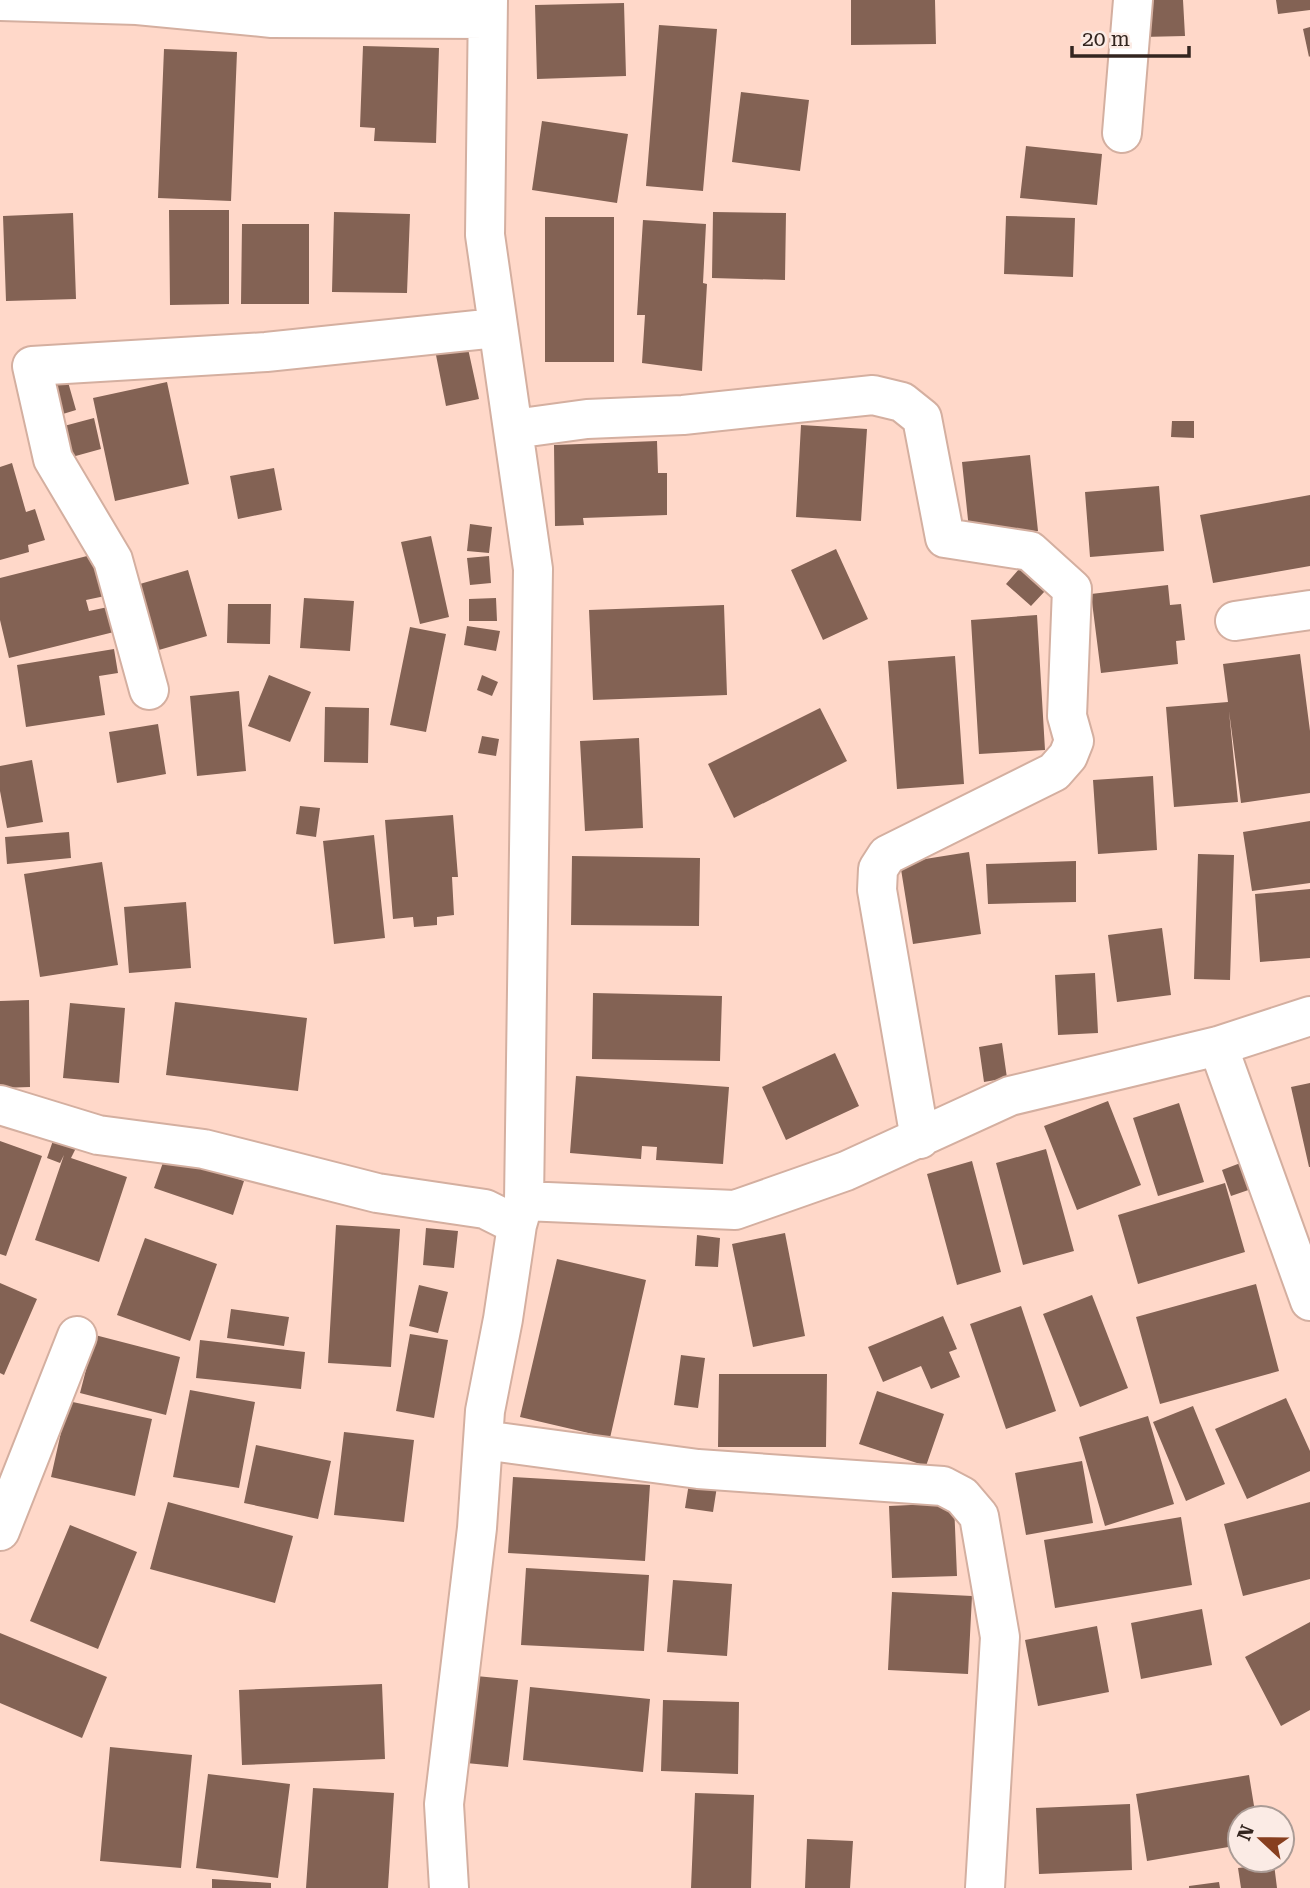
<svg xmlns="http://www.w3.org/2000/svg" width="1310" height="1888" font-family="'Roboto Serif',serif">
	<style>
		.building { fill: #836254 }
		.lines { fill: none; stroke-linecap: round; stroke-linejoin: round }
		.street-casing { stroke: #d4afa0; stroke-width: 42 }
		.street { stroke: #fff; stroke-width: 38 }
	</style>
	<rect width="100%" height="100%" fill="#ffd8c9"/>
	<!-- building -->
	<path class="building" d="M851,0h84l1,44 -85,1z
		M1141,0h42l2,36 -43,1z
		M1276,0h34v10l-32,4z
		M624,3l2,73 -89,3 -2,-74z
		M659,25l58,4 -14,162 -57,-5z
		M1310,27v29l-1,1 -6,-28z
		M363,46l76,2 -3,95 -62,-2 1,-13 -15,-1z
		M164,49l73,3 -6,149 -73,-3z
		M741,92l68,8 -9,71 -68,-9z
		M542,121l86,13 -11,69 -85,-13z
		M1026,146l76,8 -5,51 -77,-7z
		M169,210h60v94l-59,1z
		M334,212l76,2 -3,79 -75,-1z
		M713,212l73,1 -1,67 -73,-2z
		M73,213l3,86 -70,2 -3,-85z
		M1006,216l69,2 -2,59 -69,-3z
		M545,217h69v145h-69z
		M643,220l63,4 -3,59 4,1 -5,87 -60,-8 3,-48h-8z
		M242,224h67v80h-68z
		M467,344l12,55 -33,7 -11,-56z
		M66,375l10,35 -23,7 -10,-35z
		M167,382l22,102 -74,17 -22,-103z
		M94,418l7,31 -29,8 -8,-31z
		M1172,421h22v17l-23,-1z
		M801,425l66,4 -6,92 -65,-4z
		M657,441l1,32h9v42l-84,3 1,7 -29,1 -1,-81z
		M1030,455l8,76 -68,8 -8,-77z
		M12,463l14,49 9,-3 10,31 -17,5 1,7 -29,8v-93z
		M274,468l8,42 -44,9 -8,-43z
		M1159,486l5,65 -74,6 -5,-65z
		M1310,495v71l-97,17 -13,-68z
		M470,524l22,3 -3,26 -22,-2z
		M431,536l18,81 -29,7 -19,-82z
		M836,549l32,70 -45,21 -32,-70z
		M95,554l10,42 -19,4 3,11 19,-4 6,25 -105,26 -9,-38v-42z
		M489,556l2,27 -21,2 -3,-27z
		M1020,568l25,23 -14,15 -25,-22z
		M188,570l19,66 -55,16 -19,-66z
		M1168,585l2,20 11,-1 4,36 -9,1 2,23 -77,9 -10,-79z
		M304,598l50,3 -4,50 -50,-3z
		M496,598l1,23h-28v-22z
		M228,604h43l-1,40 -43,-1z
		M724,605l3,90 -134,5 -4,-90z
		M1037,615l8,135 -66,4 -8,-134z
		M467,626l33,5 -4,20 -32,-6z
		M410,627l36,7 -20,98 -36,-7z
		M114,649l4,24 -19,3 6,39 -79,12 -9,-62z
		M1300,654l10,77v62l-69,10 -12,-92 9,91 -64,5 -8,-100 62,-5 -5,-38z
		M955,656l9,128 -67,5 -9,-128z
		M269,675l42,17 -21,50 -42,-16z
		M482,675l16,7 -6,14 -15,-6z
		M239,691l7,80 -49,5 -7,-80z
		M325,707l44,1 -1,55 -44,-1z
		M820,708l27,53 -113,57 -26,-54z
		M158,724l8,50 -49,9 -8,-51z
		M482,736l17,3 -3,17 -18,-3z
		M639,738l4,90 -58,3 -5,-90z
		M32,760l11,62 -36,6 -7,-37v-25z
		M1153,776l4,74 -59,4 -5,-74z
		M300,806l20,2 -4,29 -20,-3z
		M453,815l5,62h-6l2,38 -17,2v8l-23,2 -1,-10 -20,2 -8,-99z
		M1310,821v62l-58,8 -9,-59z
		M69,832l2,26 -64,6 -2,-27z
		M374,835l11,103 -51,6 -11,-103z
		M969,852l12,82 -68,10 -13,-81z
		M1198,854l36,1 -4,125 -36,-1z
		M572,856l128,2 -1,68 -128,-1z
		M1076,861v41l-88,2 -2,-40z
		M102,862l16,103 -78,12 -16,-103z
		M1310,889v69l-50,4 -5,-68z
		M186,902l5,66 -62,5 -5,-66z
		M1162,928l9,67 -54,7 -9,-67z
		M1095,973l3,60 -40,2 -3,-60z
		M593,993l129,3 -2,65 -128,-2z
		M29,1000l1,87 -30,1v-87z
		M175,1002l132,16 -9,73 -132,-16z
		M70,1003l55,5 -6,75 -56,-5z
		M1002,1043l5,35 -23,4 -5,-35z
		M835,1053l24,53 -73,34 -24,-53z
		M576,1076l153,11 -6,77 -67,-4 1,-13 -15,-1 -1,13 -71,-6z
		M1310,1083v84h-1l-18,-80z
		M1108,1101l33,84 -64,25 -33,-84z
		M1179,1103l25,79 -46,14 -25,-78z
		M57,1129l24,9 -10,20 56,19 -28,85 -64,-22 29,-85 -4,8 -13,-5z
		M0,1141l42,15 -36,100 -6,-2z
		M1046,1149l28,102 -51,14 -27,-102z
		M166,1154l78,27 -11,34 -79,-27z
		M1251,1159l9,27 -29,10 -9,-26z
		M972,1161l29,111 -44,13 -30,-111z
		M1225,1183l20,69 -107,32 -20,-69z
		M336,1225l64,4 -9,138 -63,-4z
		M426,1228l32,3 -4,37 -31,-3z
		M785,1233l20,103 -52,11 -21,-103z
		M697,1235l23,3 -2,29 -23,-1z
		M145,1238l72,26 -27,77 -73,-26z
		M557,1259l89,21 -36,158 -90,-21z
		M0,1283l37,16 -33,76 -4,-2z
		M1256,1284l23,87 -119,33 -24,-87z
		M419,1285l29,7 -10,41 -29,-7z
		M1092,1295l36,93 -48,19 -37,-93z
		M1021,1306l35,105 -50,18 -36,-105z
		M231,1309l58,8 -5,29 -57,-8z
		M943,1316l14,33 -8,3 11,25 -29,12 -10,-23 -38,16 -15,-35z
		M410,1334l38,6 -14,78 -38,-7z
		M95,1335l85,22 -14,58 -86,-22z
		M200,1340l105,12 -4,37 -105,-11z
		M681,1355l24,3 -7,50 -24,-3z
		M719,1374h108l-1,73h-108z
		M190,1390l65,12 -16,86 -66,-11z
		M877,1391l67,23 -18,52 -67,-22z
		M1286,1398l24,53v20l-63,28 -32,-70z
		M68,1401l84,18 -17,77 -84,-19z
		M1193,1406l32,78 -39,17 -33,-79z
		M1148,1416l26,88 -69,22 -26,-89z
		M344,1432l70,8 -10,82 -70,-7z
		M256,1445l75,16 -13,58 -74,-16z
		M1082,1461l11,62 -67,12 -11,-62z
		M513,1477l137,8 -5,76 -137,-8z
		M690,1477l28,3 -5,32 -28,-4z
		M168,1502l125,34 -18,67 -125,-34z
		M1310,1502v77l-67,17 -19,-72z
		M954,1503l3,73 -65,2 -3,-72z
		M1181,1517l11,68 -137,23 -11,-68z
		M70,1525l67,27 -39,97 -68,-28z
		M526,1568l123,7 -5,76 -123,-6z
		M673,1580l59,4 -5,72 -60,-4z
		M892,1592l80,4 -4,78 -80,-4z
		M1202,1609l10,56 -71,14 -10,-56z
		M1310,1622v88l-29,16 -36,-69z
		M1097,1626l12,66 -71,14 -13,-66z
		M0,1633l107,44 -25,61 -82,-35z
		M476,1676l42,4 -10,87 -42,-4z
		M382,1684l3,75 -143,6 -3,-75z
		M530,1687l120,12 -7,73 -120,-12z
		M663,1700l76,2 -1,72 -77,-3z
		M110,1747l82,8 -11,113 -81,-7z
		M208,1774l82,10 -12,94 -82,-10z
		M1249,1775l7,43h-16v27l-93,16 -11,-67z
		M313,1788l81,5 -6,95h-82z
		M695,1793l59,2 -3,93h-60z
		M1130,1804l2,66 -93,4 -3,-66z
		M807,1839l46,2 -3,47h-45z
		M1274,1864l3,24h-36l-3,-20z
		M212,1879l59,4v5h-59z
		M1219,1882l1,6h-31v-2z"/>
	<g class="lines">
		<!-- street casing -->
		<g class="street-casing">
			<path id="street" d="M488,0l-3,235 48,334 -9,632
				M0,1l137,4 135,13 215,1
				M1122,133l11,-133
				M514,429l73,-10 96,-4 190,-20 29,7 20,16 23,120 85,13 42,38 -5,127 7,25 -6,15 -14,16 -167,83 -9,14 -1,21 43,249
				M1235,621l75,-11
				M149,690l-36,-130 -60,-101 -21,-93 234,-14 230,-24
				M1218,1046l92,255
				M0,1105l98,30 106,14 173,44 108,16 32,16
				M483,1440l215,29 245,17 19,10 17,20 21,121 -15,251
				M0,1531l77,-195
				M449,1888l-5,-84 33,-276 8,-117 18,-92 14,-94 7,-24 211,9 111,-39 164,-75 208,-50 92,-30"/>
		</g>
		<!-- street -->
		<use href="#street" class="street"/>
	</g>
	<!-- north arrow -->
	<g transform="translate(1261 1839) rotate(292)"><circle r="33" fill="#fbebe5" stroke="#ab9c96" stroke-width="2"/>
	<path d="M0-5L12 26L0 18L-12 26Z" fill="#873f1f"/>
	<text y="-10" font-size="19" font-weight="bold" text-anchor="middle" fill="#33251f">N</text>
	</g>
	<!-- scale -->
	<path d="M1072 46v10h117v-10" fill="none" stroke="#33251f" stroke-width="3.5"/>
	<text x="1082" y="46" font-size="21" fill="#33251f" stroke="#fbebe5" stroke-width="5" paint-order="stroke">20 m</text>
</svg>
